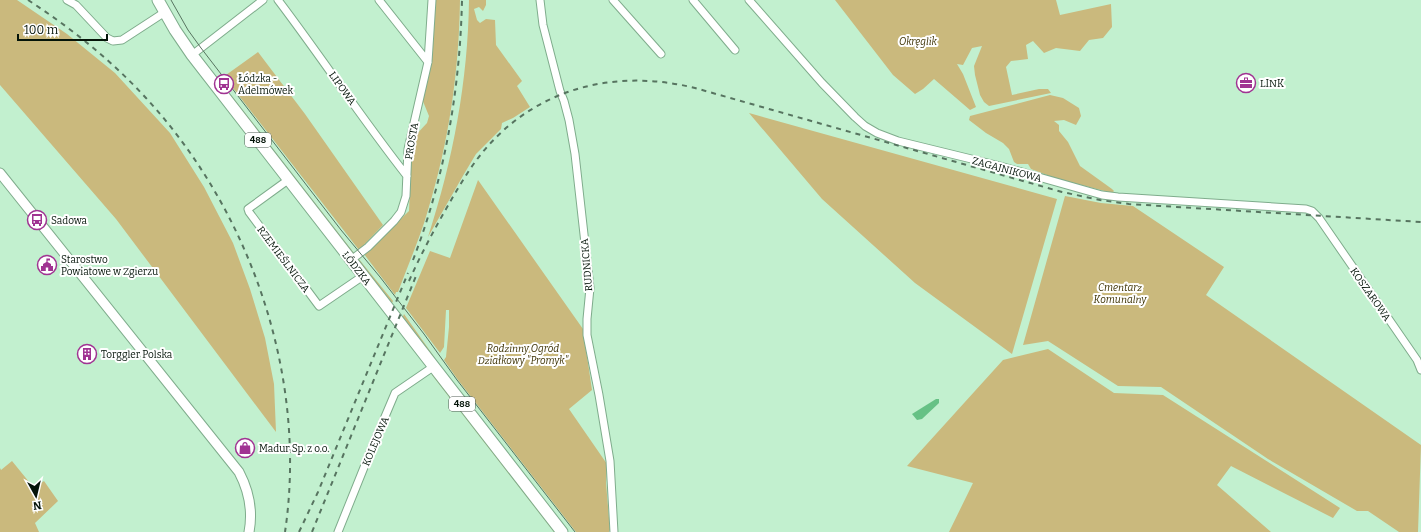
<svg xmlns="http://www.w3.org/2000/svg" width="1421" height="532" font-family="Bitter,serif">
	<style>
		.green { fill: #cab97d }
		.water { fill: #66c185 }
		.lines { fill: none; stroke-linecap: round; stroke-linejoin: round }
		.minor-casing { stroke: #7fac8c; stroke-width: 9 }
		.tertiary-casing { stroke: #7fac8c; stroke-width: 11 }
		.primary-casing { stroke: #7fac8c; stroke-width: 13 }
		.minor { stroke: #fff; stroke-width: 7 }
		.tertiary { stroke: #fff; stroke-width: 9 }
		.primary { stroke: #fff; stroke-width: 11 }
		.tram { stroke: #577460; stroke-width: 1 }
		.rail { stroke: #577460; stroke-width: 2; stroke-dasharray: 5 5; stroke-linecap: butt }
		.labels { text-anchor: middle; stroke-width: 4; stroke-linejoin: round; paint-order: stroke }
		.shield { fill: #fff; stroke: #4f5a53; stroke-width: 1 }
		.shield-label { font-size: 9px; font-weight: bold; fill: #041409 }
		.park-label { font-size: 10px; font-style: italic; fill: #3c3103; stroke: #fff }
		.poi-label { font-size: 10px; fill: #041409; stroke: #fff; text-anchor: start }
		.street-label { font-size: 10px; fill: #041409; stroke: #fff }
	</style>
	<rect width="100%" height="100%" fill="#c2f0cf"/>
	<!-- green -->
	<path class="green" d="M0,0h17l50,34 48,39 55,60 34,54 29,56 17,46 15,49 9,46 2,48 -160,-213 -116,-134z
		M435,0h25c-1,71 -11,142 -32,210 -8,28 -20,55 -30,82h-2l-1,3 -31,-41 45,-43 3,-72 15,-16 2,-7 -7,-17z
		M469,0h17v5l-3,6 -4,-4 -5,2 3,11 3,3 6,-4 9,1 1,25 26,36 -5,5 13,21 -17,11 -11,5 -1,6 -25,25 -12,20 -36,63c25,-77 40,-156 41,-237z
		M835,0h221l4,15 51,-11 1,23 -9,11 -14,2 -9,11 -24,-3 -12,5 -11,-12 -7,4 2,14 -17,2 -5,6 6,28 27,-6h9l3,4 -62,13 -5,-4 -4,-7 -5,-20 -1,-9 8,-20 -10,2 -9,17 -6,-1 6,10 13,33 -6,3 -36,-31 -11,10 -8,5 -22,-19z
		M258,52l47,62 78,111 -24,25 -130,-167 1,-2 -4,-6z
		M231,95l123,158h-1l-124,-157z
		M1050,95l13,3 16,10 2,8 -5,9 -12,-5 -10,1 5,4v6l9,11 12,24 32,23 2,2 -2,2 -57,-15 -24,-9 -3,-5h-11l-3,-2 -5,-13 -6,-6 -17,-10 -17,-13 1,-4z
		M749,113l308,86 -45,155 -97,-71 -93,-84z
		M478,180l105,149 9,61 -23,19 38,55 -1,19 4,47 -1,2h-33l-118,-152 -14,-20 2,-3 3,-30v-17h-3l-2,37 -4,6 -34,-45 24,-57 20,7z
		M1065,196l36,7 32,3 91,61 -18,28 215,150 -3,87h-19l-31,-21h-11l-89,-52 -107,-72 -43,-1 -70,-45 -25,4z
		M358,258l35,43 -2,4 -34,-44z
		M404,314l31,44 -1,1 -32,-40z
		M1048,349l66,44 49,2 177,113 -7,10 -102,-52 -14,19 54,47h-322l24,-49 -66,-17 96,-106z
		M432,375h3l121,157h-2z
		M12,461l22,27 10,-7 14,20 -23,22 4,9h-39v-64l1,2z"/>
	<!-- water -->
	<path class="water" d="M936,399h3v4l-17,16 -5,1 -5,-6z"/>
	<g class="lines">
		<!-- minor casing -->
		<g class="minor-casing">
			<path id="minor" d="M67,0l9,5 31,33 6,3 9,-1 43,-28
				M278,0c44,58 84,119 129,176
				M379,0l49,62
				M540,0l3,25 17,66 4,10 5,19 6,34 15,134 -3,31v16l12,60 11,66 4,71
				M613,0l48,54
				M693,0l42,50
				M749,0l73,83 33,34 10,9 12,7 21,8 102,25 102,29 16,2 188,12 6,2 7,7 98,142 4,10
				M192,55l71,-55
				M288,180l-40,29 1,3 70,94 44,-30
				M351,260l17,-13 26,-26 7,-9 5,-16 2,-47 20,-87 4,-62
				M338,532l35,-87 22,-52 38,-26"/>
		</g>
		<!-- tertiary casing -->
		<g class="tertiary-casing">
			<path id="tertiary" d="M0,173l239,299c10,19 14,39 10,60"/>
		</g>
		<!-- primary casing -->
		<g class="primary-casing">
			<path id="primary" d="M158,0l17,30 17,25 370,477"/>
		</g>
		<!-- minor -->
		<use href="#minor" class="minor"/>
		<!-- tertiary -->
		<use href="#tertiary" class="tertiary"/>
		<!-- primary -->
		<use href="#primary" class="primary"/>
		<!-- tram -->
		<path class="tram" d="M171,0l17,30 13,18 140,182 39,47 44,57 33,46 118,152"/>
		<!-- rail -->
		<path class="rail" d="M28,0c43,28 83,60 118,98 105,114 162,279 139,434
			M413,260c32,-83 47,-171 49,-260
			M409,281c12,-27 26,-53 41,-79 11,-19 22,-38 37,-55 54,-61 131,-78 208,-59l367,104 38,8 29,4 292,18
			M299,532l19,-40 90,-219
			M312,532l104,-256"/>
	</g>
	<!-- icons -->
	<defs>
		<g id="office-ring" transform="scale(1)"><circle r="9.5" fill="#fff" stroke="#a03392" stroke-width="1.5"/><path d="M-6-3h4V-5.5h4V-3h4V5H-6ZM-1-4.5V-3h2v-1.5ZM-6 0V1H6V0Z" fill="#a03392"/></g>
		<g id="bus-ring" transform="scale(1)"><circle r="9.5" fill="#fff" stroke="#a03392" stroke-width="1.5"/><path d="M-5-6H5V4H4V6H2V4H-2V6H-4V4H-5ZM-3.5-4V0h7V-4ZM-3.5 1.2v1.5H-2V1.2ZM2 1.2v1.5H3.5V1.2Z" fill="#a03392"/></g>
		<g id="civic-ring" transform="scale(1)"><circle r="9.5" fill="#fff" stroke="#a03392" stroke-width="1.5"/><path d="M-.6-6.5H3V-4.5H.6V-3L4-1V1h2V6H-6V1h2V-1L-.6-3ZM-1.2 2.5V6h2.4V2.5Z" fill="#a03392"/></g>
		<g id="building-ring" transform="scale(1)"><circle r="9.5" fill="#fff" stroke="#a03392" stroke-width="1.5"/><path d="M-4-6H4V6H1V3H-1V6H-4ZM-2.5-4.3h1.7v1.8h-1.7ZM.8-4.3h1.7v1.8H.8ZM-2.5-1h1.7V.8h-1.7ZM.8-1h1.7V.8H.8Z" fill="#a03392"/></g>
		<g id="shop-ring" transform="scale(1)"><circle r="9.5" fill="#fff" stroke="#a03392" stroke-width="1.5"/><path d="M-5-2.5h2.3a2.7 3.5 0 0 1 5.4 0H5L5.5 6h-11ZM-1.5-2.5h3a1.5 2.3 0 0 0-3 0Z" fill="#a03392"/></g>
	</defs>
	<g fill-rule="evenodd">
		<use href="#office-ring" x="1246" y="83"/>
		<use href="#bus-ring" x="224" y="84"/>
		<use href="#bus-ring" x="37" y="220"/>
		<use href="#civic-ring" x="47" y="265"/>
		<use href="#building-ring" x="87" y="354"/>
		<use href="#shop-ring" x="245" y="448"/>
	</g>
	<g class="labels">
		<!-- shield labels -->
		<g class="shield">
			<rect x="245" y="133" width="26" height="14" rx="3"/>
			<rect x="449" y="397" width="26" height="14" rx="3"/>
		</g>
		<g class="shield-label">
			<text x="258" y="143">488</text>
			<text x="462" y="407">488</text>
		</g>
		<!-- park labels -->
		<g class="park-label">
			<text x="918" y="45">Okręglik</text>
			<text x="1120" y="291">Cmentarz<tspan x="1120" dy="12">Komunalny</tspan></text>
			<text x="523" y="352">Rodzinny Ogród<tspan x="523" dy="12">Działkowy "Promyk"</tspan></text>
		</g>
		<!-- poi labels -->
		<g class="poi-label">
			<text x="238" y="82">Łódzka -<tspan x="238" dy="12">Adelmówek</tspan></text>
			<text x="1260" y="87">LINK</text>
			<text x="51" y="224">Sadowa</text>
			<text x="61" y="263">Starostwo<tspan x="61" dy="12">Powiatowe w Zgierzu</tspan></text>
			<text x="101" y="358">Torggler Polska</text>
			<text x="259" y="452">Madur Sp. z o.o.</text>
		</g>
		<!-- street labels -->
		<g class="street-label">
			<text transform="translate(343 88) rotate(54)" y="4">LIPOWA</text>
			<text transform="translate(411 141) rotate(-80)" y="4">PROSTA</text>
			<text transform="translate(1007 169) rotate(15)" y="4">ZAGAJNIKOWA</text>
			<text transform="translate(284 259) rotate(53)" y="4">RZEMIEŚLNICZA</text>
			<text transform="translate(586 265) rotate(-95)" y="4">RUDNICKA</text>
			<text transform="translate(357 268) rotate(52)" y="4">ŁÓDZKA</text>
			<text transform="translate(1371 294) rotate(55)" y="4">KOSZAROWA</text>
			<text transform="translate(375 441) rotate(-67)" y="4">KOLEJOWA</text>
		</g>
	</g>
	<!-- north arrow -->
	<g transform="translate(36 496) rotate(172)" stroke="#ffffff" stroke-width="3" paint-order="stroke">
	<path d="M0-3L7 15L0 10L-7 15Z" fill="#041409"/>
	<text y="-6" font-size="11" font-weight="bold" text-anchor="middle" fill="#041409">N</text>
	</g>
	<!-- scale -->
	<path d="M18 34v6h89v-6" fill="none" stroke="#041409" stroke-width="2"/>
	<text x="24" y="34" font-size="12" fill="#041409" stroke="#ffffff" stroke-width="3" paint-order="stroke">100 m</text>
</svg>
